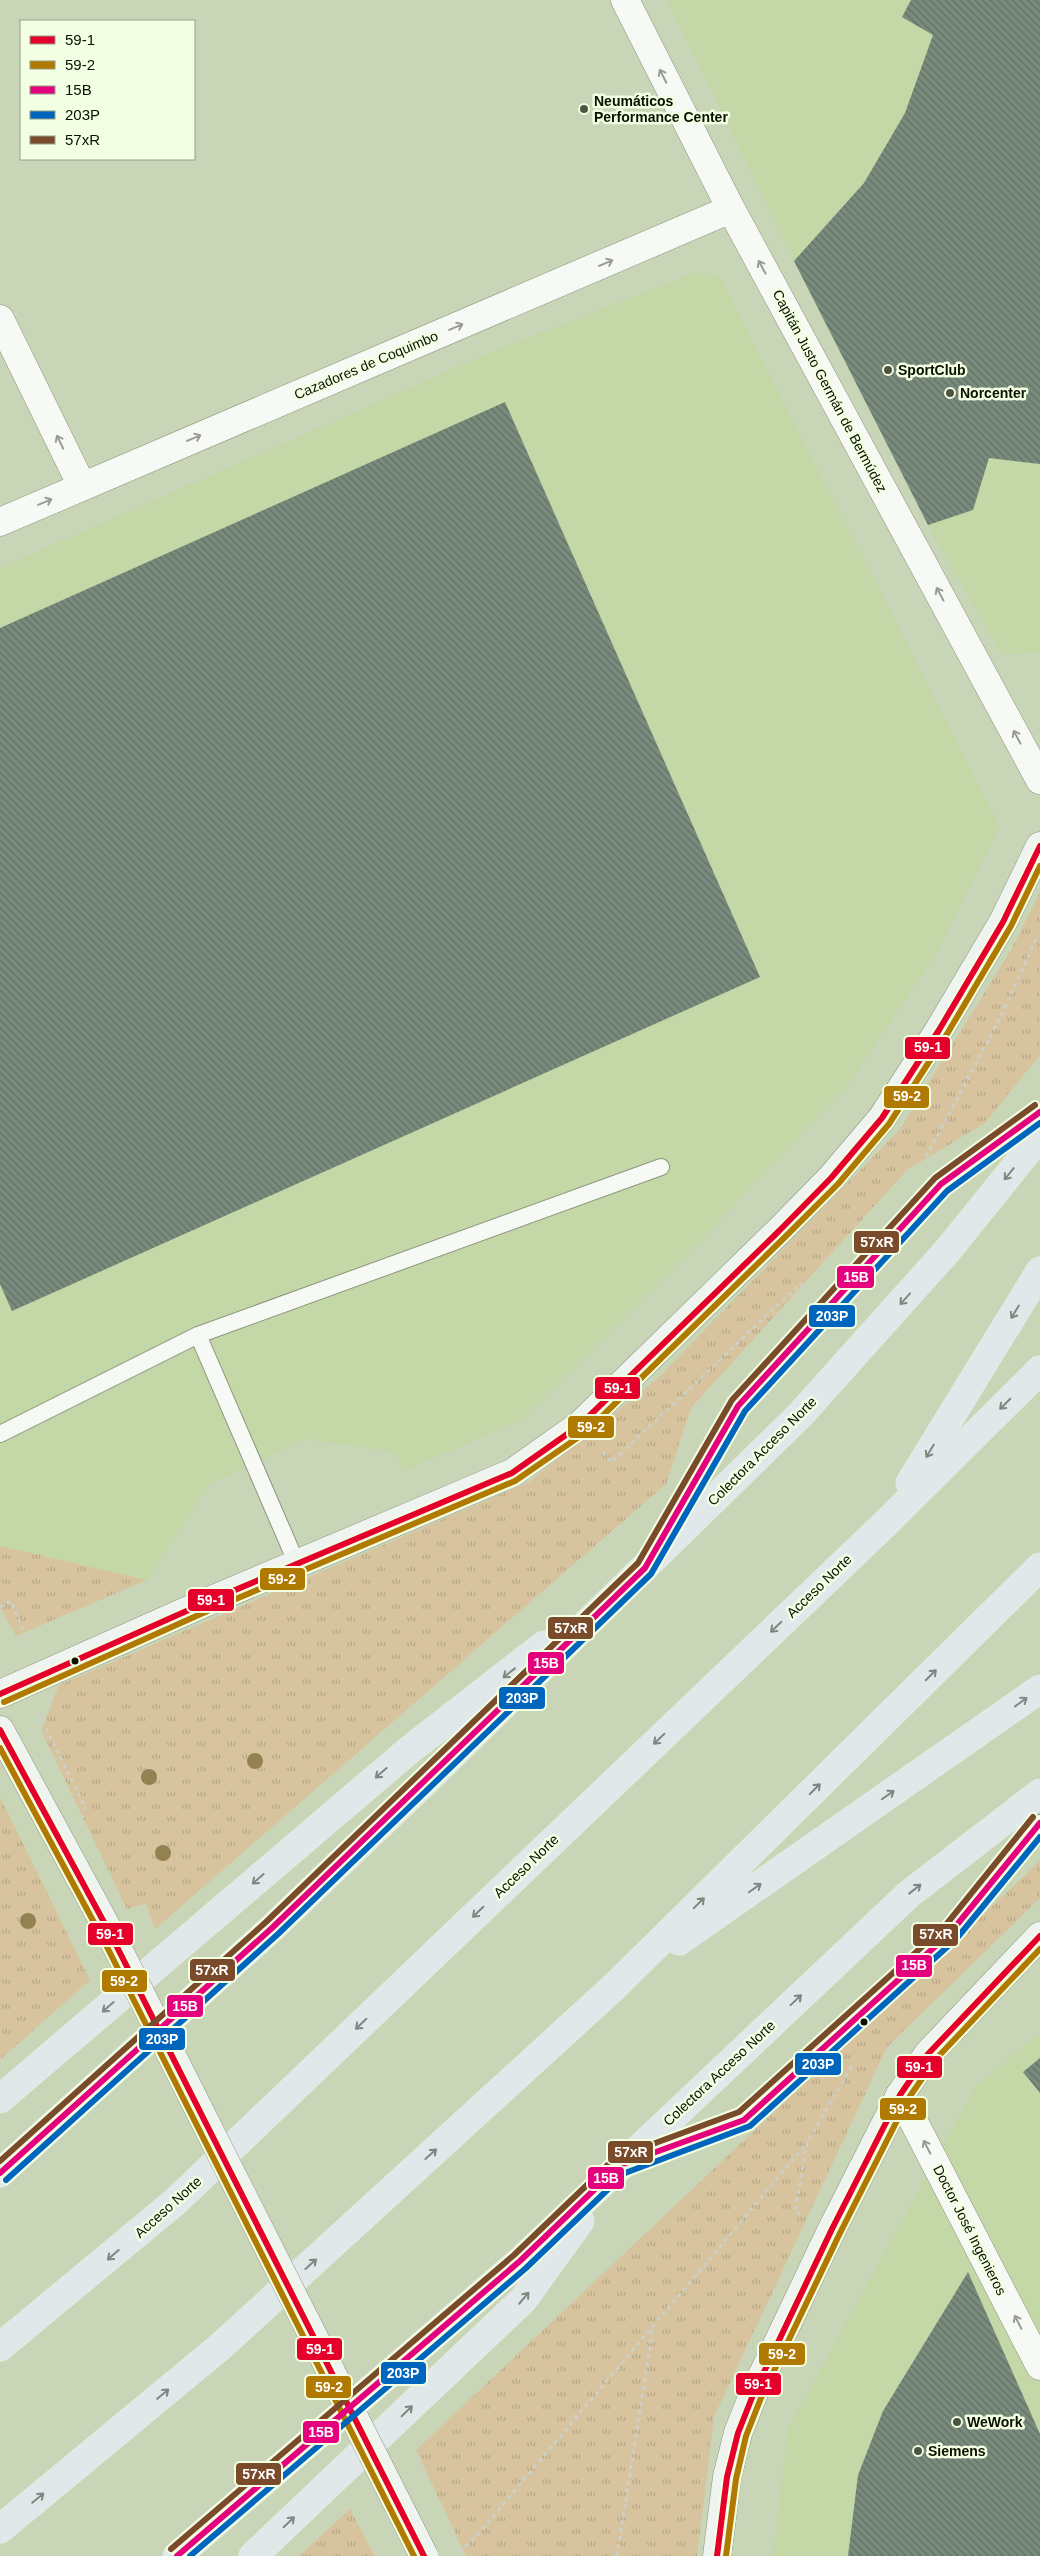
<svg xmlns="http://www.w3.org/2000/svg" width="1040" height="2556" font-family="Helvetica,sans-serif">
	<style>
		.built { fill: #c4d7a6 }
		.grass { fill: url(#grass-tufts) }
		.building { fill: url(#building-back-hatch) }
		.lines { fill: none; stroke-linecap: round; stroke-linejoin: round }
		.lane-casing { stroke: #8c957e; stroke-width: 18 }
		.street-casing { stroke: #8c957e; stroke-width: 29 }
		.secondary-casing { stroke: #8c957e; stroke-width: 29 }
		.highway-casing { stroke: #e7ecdf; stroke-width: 29 }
		.path { stroke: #ccd0c6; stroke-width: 3; stroke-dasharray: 4 4; stroke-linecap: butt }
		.lane { stroke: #f7f9f4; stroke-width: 16 }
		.street { stroke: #f7f9f4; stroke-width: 28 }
		.secondary { stroke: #f0f4f1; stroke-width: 28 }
		.highway { stroke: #e0e8e9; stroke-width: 28 }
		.secondary-bridge-casing { stroke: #8c957e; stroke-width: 29; stroke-linecap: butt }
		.secondary-bridge { stroke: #f0f4f1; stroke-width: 28 }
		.bus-1-casing { stroke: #f3ffe3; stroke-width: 10 }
		.bus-2-casing { stroke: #f3ffe3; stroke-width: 10 }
		.bus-3-casing { stroke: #f3ffe3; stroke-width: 10 }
		.bus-4-casing { stroke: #f3ffe3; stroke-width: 10 }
		.bus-5-casing { stroke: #f3ffe3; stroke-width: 10 }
		.bus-1 { stroke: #e4002b; stroke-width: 6 }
		.bus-2 { stroke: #b07900; stroke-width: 6 }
		.bus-3 { stroke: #e5007d; stroke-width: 6 }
		.bus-4 { stroke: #0065bd; stroke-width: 6 }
		.bus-5 { stroke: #7a4b2a; stroke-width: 6 }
		.tree { fill: #948152 }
		.oneway { stroke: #989c93 }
		.oneway2 { stroke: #808781 }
		.poi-dot { fill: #4d5541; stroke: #f3ffe3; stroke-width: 2 }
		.bus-dot { fill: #0a1001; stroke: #f3ffe3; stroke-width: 2 }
		.labels { text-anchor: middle; stroke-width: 5; stroke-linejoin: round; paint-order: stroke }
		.poi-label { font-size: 14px; font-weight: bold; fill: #0a1001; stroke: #f3ffe3; text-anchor: start }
		.street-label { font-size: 14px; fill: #0a1001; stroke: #f3ffe3 }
		.line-badge { stroke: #f3ffe3; stroke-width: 2 }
		.badge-label { font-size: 14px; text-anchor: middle; font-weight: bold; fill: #fff }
	</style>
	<defs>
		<pattern id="grass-tufts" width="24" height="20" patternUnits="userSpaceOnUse" patternTransform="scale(1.25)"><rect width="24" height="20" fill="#d7c49e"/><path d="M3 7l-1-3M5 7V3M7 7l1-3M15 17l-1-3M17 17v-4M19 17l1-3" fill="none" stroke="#b7a786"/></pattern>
		<pattern id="building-back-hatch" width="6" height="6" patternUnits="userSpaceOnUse" patternTransform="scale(1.25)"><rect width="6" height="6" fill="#788b7c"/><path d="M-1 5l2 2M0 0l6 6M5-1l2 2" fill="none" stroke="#617063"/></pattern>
	</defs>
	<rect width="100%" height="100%" fill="#c9d5b7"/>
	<!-- built -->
	<path class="built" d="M667,0h373v652l-38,3 -74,-130 -134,-264z
		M697,272l23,5 280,550 -65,128 -87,130 -150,158 -175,176 -120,52 -8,-19 -90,-13 -95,45 -63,96 -147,-34v-978l487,-214z
		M1040,2033v523h-267l15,-127 188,-343z"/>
	<!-- grass -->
	<path class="grass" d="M1040,892v163l-55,68 -78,47 -216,238 -25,76 -511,445 -9,-25 -19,5 -86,-179 18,-45 470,-203 129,-104 242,-249 111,-179z
		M0,1546l147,34 -131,56 -16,-28z
		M0,1797l90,183 -90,80z
		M1040,1861v37l-153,149 -173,370 -17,139h-231l-50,-106z
		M350,2509l25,47h-76z"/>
	<!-- building -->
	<path class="building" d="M911,0h129v464l-51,-6 -16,52 -45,15 -134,-264 70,-78 41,-70 28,-78 -31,-18z
		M505,402l255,575 -748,334 -12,-27v-656z
		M1040,2058v35l-17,-21z
		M968,2272l72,162v122h-192l10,-81 25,-64z"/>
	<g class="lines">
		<!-- lane casing -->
		<g class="lane-casing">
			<path id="lane" d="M0,1434l198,-99
				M661,1540l77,-134 91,-97 112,-125 99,-72
				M297,1564l-99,-229 463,-168
				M634,2160l110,-40 207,-188 89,-109"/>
		</g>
		<!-- street casing -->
		<g class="street-casing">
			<path id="street" d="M625,0l106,209 309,571
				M0,319l82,167
				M0,522l731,-313
				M900,2095l140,271"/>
		</g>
		<!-- secondary casing -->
		<g class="secondary-casing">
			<path id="secondary" d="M0,1694l209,-93 303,-128 68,-48 199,-194 52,-53 51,-60 57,-88 64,-108 37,-76
				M0,1730l112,207
				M717,2556l10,-79 11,-44 15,-38 79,-166 68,-134 28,-41 112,-118"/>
		</g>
		<!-- highway casing -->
		<g class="highway-casing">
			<path id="highway" d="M910,1483l130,-212
				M679,1941l361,-252
				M0,2099l408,-348 136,-106
				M0,2173l272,-245 157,-150 372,-364 147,-164 92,-114
				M0,2347l176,-146 712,-680 152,-151
				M0,2529l221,-183 394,-360 425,-419
				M177,2556l343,-295 389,-367 131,-101
				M253,2556l270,-256 57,-79"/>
		</g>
		<!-- path -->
		<path class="path" d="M926,1157l76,-143 36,-79
			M603,1452l9,10 188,-178 7,5
			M0,1607l11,-6 17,41
			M39,1714l47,95
			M800,2214l-5,-2 12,-69 46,-79
			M459,2551l15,-12 333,-396
			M617,2556l36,-229"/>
		<!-- lane -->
		<use href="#lane" class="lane"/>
		<!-- street -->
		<use href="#street" class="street"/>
		<!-- secondary -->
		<use href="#secondary" class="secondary"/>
		<!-- highway -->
		<use href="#highway" class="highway"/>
		<!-- secondary-bridge casing -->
		<g class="secondary-bridge-casing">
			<path id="secondary-bridge" d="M112,1937l312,619"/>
		</g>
		<!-- secondary-bridge -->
		<use href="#secondary-bridge" class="secondary-bridge"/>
		<!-- bus-1 casing -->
		<g class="bus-1-casing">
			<path id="bus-1" d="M0,1694l209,-93 303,-128 68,-48 199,-194 52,-53 51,-60 57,-88 64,-108 37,-76
				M0,1730l112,207 312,619
				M717,2556l10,-79 11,-44 15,-38 79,-166 68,-134 28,-41 112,-118"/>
		</g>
		<!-- bus-2 casing -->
		<g class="bus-2-casing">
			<path id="bus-2" d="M4,1702l208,-93 303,-128 71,-49 199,-195 53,-53 51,-60 58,-90 64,-108 29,-60
				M0,1748l104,193 310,615
				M726,2556l10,-77 10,-43 15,-38 79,-165 68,-134 27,-39 105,-111"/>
		</g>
		<!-- bus-3 casing -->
		<g class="bus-3-casing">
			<path id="bus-3" d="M0,2173l272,-245 373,-360 93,-162 203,-222 99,-72
				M177,2556l343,-295 100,-96 124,-45 207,-188 89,-109"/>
		</g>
		<!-- bus-4 casing -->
		<g class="bus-4-casing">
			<path id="bus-4" d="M6,2180l272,-246 373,-360 94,-163 202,-220 93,-68
				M190,2556l336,-288 99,-95 125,-47 207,-188 83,-101"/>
		</g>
		<!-- bus-5 casing -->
		<g class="bus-5-casing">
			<path id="bus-5" d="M0,2161l266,-239 372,-359 94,-163 203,-222 100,-73
				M171,2549l343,-294 101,-97 124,-46 206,-186 88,-109"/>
		</g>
		<!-- bus-1 -->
		<use href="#bus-1" class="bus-1"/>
		<!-- bus-2 -->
		<use href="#bus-2" class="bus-2"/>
		<!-- bus-3 -->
		<use href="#bus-3" class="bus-3"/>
		<!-- bus-4 -->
		<use href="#bus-4" class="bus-4"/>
		<!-- bus-5 -->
		<use href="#bus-5" class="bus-5"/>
	</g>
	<!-- trees -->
	<g class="tree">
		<circle cx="255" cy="1761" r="8"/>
		<circle cx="149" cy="1777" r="8"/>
		<circle cx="163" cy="1853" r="8"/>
		<circle cx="28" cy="1921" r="8"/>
	</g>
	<!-- one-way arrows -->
	<defs><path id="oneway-shaft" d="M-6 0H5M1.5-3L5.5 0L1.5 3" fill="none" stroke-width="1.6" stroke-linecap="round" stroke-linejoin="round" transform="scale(1.25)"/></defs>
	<g class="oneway">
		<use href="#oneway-shaft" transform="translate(663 76) rotate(-117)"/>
		<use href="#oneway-shaft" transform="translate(606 263) rotate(-23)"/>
		<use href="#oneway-shaft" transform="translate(762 267) rotate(-118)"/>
		<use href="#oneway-shaft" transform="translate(456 327) rotate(-23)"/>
		<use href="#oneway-shaft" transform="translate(194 438) rotate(-23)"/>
		<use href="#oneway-shaft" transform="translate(60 442) rotate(-116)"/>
		<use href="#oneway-shaft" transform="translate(45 502) rotate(-23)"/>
		<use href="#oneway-shaft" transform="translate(940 594) rotate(-118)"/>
		<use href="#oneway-shaft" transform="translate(1017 737) rotate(-118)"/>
		<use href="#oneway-shaft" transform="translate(927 2147) rotate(-117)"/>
		<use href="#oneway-shaft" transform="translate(1018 2322) rotate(-117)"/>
	</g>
	<g class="oneway2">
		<use href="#oneway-shaft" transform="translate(1009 1174) rotate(129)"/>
		<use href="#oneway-shaft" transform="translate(905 1299) rotate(132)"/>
		<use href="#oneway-shaft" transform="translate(1015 1312) rotate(121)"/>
		<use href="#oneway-shaft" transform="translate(1005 1404) rotate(135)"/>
		<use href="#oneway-shaft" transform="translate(930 1451) rotate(121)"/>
		<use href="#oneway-shaft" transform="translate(776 1627) rotate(136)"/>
		<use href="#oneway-shaft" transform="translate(509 1673) rotate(142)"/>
		<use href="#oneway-shaft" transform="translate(931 1675) rotate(-45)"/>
		<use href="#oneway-shaft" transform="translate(1021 1702) rotate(-36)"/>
		<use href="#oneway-shaft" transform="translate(659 1739) rotate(136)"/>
		<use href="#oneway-shaft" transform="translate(381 1773) rotate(139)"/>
		<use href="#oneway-shaft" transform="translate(815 1789) rotate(-45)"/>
		<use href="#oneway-shaft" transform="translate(888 1795) rotate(-35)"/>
		<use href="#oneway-shaft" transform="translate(258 1879) rotate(139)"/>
		<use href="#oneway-shaft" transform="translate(755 1888) rotate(-35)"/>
		<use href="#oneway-shaft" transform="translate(915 1889) rotate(-38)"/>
		<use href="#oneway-shaft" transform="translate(699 1903) rotate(-45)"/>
		<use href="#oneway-shaft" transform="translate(478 1912) rotate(136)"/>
		<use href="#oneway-shaft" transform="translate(796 2000) rotate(-43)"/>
		<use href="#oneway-shaft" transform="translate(108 2007) rotate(139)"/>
		<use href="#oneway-shaft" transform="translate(361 2024) rotate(136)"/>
		<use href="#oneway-shaft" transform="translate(431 2154) rotate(-42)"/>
		<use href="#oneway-shaft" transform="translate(113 2255) rotate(139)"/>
		<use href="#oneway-shaft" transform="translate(311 2264) rotate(-42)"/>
		<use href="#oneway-shaft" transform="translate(524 2298) rotate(-50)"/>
		<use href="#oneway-shaft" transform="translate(163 2394) rotate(-40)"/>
		<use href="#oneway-shaft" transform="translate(407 2411) rotate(-44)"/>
		<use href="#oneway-shaft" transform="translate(38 2498) rotate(-40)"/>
		<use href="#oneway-shaft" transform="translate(289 2522) rotate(-44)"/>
	</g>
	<!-- markers -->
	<g class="poi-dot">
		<circle cx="584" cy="109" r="5"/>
		<circle cx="888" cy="370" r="5"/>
		<circle cx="950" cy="393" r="5"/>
		<circle cx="957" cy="2422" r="5"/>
		<circle cx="918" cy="2451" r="5"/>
	</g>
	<g class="bus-dot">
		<circle cx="75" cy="1661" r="4.5"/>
		<circle cx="864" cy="2022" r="4.5"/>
	</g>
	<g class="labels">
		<!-- poi labels -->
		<g class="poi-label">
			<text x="594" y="106">Neumáticos<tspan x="594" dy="16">Performance Center</tspan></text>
			<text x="898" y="375">SportClub</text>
			<text x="960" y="398">Norcenter</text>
			<text x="967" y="2427">WeWork</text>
			<text x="928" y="2456">Siemens</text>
		</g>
		<!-- street labels -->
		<g class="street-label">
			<text transform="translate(366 365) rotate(-23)" y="5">Cazadores de Coquimbo</text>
			<text transform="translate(830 391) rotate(62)" y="5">Capitán Justo Germán de Bermúdez</text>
			<text transform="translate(762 1451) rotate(-45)" y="5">Colectora Acceso Norte</text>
			<text transform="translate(819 1586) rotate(-44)" y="5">Acceso Norte</text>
			<text transform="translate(526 1866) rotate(-44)" y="5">Acceso Norte</text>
			<text transform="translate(719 2073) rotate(-43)" y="5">Colectora Acceso Norte</text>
			<text transform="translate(168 2207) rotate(-42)" y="5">Acceso Norte</text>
			<text transform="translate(970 2230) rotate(63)" y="5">Doctor José Ingenieros</text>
		</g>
	</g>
	<g class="line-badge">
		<rect x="904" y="1036" width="47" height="24" rx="5" fill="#e4002b"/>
		<rect x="883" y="1085" width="47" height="24" rx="5" fill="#b07900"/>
		<rect x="853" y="1230" width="47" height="24" rx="5" fill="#7a4b2a"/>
		<rect x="836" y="1265" width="39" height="24" rx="5" fill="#e5007d"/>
		<rect x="808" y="1304" width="48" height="24" rx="5" fill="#0065bd"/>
		<rect x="594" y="1376" width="47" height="24" rx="5" fill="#e4002b"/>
		<rect x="567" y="1415" width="48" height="24" rx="5" fill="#b07900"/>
		<rect x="259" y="1567" width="47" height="24" rx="5" fill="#b07900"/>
		<rect x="187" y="1588" width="48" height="24" rx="5" fill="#e4002b"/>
		<rect x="547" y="1616" width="47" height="24" rx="5" fill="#7a4b2a"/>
		<rect x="527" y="1651" width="38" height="24" rx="5" fill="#e5007d"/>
		<rect x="498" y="1686" width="48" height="24" rx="5" fill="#0065bd"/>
		<rect x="87" y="1922" width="47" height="24" rx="5" fill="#e4002b"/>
		<rect x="912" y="1923" width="47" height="24" rx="5" fill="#7a4b2a"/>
		<rect x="895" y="1954" width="38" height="24" rx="5" fill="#e5007d"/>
		<rect x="189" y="1958" width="47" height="24" rx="5" fill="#7a4b2a"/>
		<rect x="101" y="1969" width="47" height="24" rx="5" fill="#b07900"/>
		<rect x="166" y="1994" width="38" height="24" rx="5" fill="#e5007d"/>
		<rect x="138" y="2027" width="48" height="24" rx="5" fill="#0065bd"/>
		<rect x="794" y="2052" width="48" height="24" rx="5" fill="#0065bd"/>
		<rect x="896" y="2055" width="47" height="24" rx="5" fill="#e4002b"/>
		<rect x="879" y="2097" width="48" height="24" rx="5" fill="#b07900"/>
		<rect x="607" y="2140" width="47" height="24" rx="5" fill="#7a4b2a"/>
		<rect x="587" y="2166" width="38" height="24" rx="5" fill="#e5007d"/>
		<rect x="296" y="2337" width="47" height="24" rx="5" fill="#e4002b"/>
		<rect x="758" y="2342" width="48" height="24" rx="5" fill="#b07900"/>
		<rect x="380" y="2361" width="47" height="24" rx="5" fill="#0065bd"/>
		<rect x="735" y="2372" width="47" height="24" rx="5" fill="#e4002b"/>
		<rect x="305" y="2375" width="47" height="24" rx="5" fill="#b07900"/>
		<rect x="302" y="2420" width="38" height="24" rx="5" fill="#e5007d"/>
		<rect x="235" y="2462" width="47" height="24" rx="5" fill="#7a4b2a"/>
	</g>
	<g class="badge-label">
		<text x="928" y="1052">59-1</text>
		<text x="907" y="1101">59-2</text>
		<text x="877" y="1247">57xR</text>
		<text x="856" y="1282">15B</text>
		<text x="832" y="1321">203P</text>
		<text x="618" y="1393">59-1</text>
		<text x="591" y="1432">59-2</text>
		<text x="282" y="1584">59-2</text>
		<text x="211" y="1605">59-1</text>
		<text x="571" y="1633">57xR</text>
		<text x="546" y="1668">15B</text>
		<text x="522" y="1703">203P</text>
		<text x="110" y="1939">59-1</text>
		<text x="936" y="1939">57xR</text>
		<text x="914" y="1970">15B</text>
		<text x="212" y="1975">57xR</text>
		<text x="124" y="1986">59-2</text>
		<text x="185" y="2011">15B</text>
		<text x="162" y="2044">203P</text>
		<text x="818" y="2069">203P</text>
		<text x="919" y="2072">59-1</text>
		<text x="903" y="2114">59-2</text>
		<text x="631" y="2157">57xR</text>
		<text x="606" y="2183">15B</text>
		<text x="320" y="2354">59-1</text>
		<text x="782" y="2359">59-2</text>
		<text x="403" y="2378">203P</text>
		<text x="758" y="2389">59-1</text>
		<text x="329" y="2392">59-2</text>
		<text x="321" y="2437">15B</text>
		<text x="259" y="2479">57xR</text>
	</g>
	<!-- legend -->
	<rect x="20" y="20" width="175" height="140" fill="#f3ffe3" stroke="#969f89"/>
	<rect x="30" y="36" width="25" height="8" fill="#e4002b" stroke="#969f89"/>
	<text x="65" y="45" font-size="15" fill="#0a1001">59-1</text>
	<rect x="30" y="61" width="25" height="8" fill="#b07900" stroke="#969f89"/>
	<text x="65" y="70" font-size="15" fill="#0a1001">59-2</text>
	<rect x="30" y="86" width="25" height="8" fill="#e5007d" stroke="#969f89"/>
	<text x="65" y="95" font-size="15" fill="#0a1001">15B</text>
	<rect x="30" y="111" width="25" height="8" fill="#0065bd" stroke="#969f89"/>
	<text x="65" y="120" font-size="15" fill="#0a1001">203P</text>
	<rect x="30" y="136" width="25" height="8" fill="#7a4b2a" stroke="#969f89"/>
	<text x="65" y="145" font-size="15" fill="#0a1001">57xR</text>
</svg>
